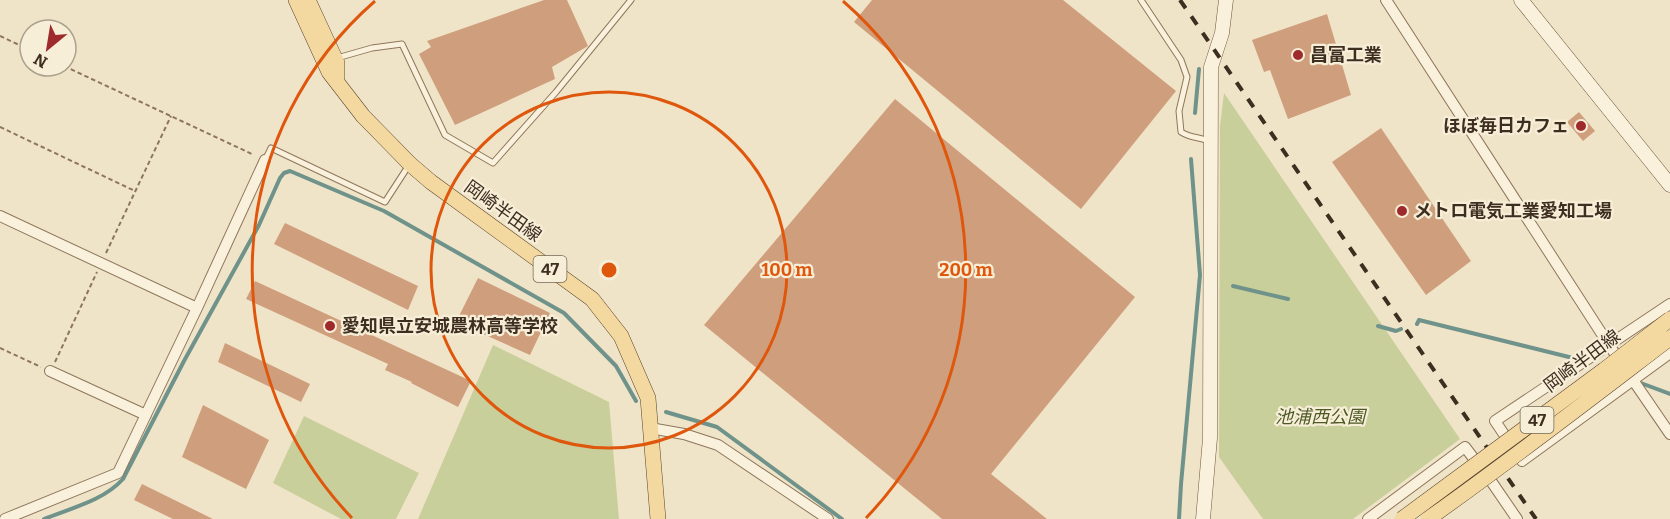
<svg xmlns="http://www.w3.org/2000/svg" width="1670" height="519" font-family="Bitter,'Noto Sans JP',serif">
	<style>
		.green { fill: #c9cf9b }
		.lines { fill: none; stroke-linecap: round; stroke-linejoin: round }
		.stream { stroke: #6f938a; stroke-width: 4 }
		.building { fill: #cf9f7d }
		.lane-casing { stroke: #8d765c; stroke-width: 7 }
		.street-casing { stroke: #8d765c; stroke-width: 12 }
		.secondary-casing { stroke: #6f573f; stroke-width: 15 }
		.primary-casing { stroke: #5b4430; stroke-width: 16 }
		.path { stroke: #8d765c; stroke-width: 2; stroke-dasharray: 4.5 3; stroke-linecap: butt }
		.lane { stroke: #faf1dc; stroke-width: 5 }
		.street { stroke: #faf1dc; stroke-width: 10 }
		.secondary { stroke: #faf1dc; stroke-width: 14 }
		.primary { stroke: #f3d9a0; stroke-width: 15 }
		.rail { stroke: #3d2e20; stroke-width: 4; stroke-dasharray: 10 10; stroke-linecap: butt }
		.primary-bridge-casing { stroke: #5b4430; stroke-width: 16; stroke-linecap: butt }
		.primary-bridge { stroke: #f3d9a0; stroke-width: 15 }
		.ring { fill: none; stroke: #df570d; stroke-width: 3 }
		.poi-dot { fill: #9e2a2b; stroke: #f7eed8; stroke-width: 2 }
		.labels { text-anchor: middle; stroke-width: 4.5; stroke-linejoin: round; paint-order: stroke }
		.shield { fill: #f7eed8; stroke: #756857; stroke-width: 1.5 }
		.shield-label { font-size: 16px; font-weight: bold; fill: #3d2e20 }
		.poi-label { font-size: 18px; font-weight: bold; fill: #3d2e20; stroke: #f7eed8; text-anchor: start }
		.street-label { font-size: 18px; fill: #3d2e20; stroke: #f7eed8 }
		.park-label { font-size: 18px; font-style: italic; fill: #4d5a26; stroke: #f7eed8 }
		.centre { fill: #df570d; stroke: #f7eed8; stroke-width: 3 }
		.ring-label { font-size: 18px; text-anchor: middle; font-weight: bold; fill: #df570d; stroke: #f7eed8; stroke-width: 4.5; stroke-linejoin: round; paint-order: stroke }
	</style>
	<rect width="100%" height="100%" fill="#f0e4c8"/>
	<!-- green -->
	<path class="green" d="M1224,93l236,346 -107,80h-90l-44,-62 1,-331z
		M493,345l116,57 10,117h-201z
		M304,416l115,57 -23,46h-55l-68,-36z"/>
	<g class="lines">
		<!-- stream -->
		<path class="stream" d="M1195,113l4,-44
			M1233,286l55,13
			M1417,324l2,-4 162,40
			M1378,326l18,5 5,-2
			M1638,382l32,12
			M666,412l51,15 125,92
			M44,519c27,-11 59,-18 79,-40l61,-118 75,-136 21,-47 4,-5 6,-2 94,40 180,102 52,53 20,35
			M1179,519l2,-35 19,-209 -9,-116"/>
	</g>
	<!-- building -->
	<path class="building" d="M544,0h23l21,46 -36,21 3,12 -100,46 -36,-71 12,-7 -4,-6z
		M872,0h191l113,91 -95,118 -227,-187z
		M1327,14l24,81 -63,24 -18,-49 -6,2 -12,-32z
		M895,99l240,198 -144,177 56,45h-105l-238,-194z
		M1579,112l16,19 -12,10 -16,-19z
		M1381,128l90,133 -45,34 -94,-133z
		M285,223l133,63 -10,24 -134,-66z
		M478,278l72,35 -20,42 -74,-33z
		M255,281l216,100 -13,26 -47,-24 1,-1 -27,-12 3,-6 -142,-65z
		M225,343l85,41 -9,18 -83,-40z
		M203,405l66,35 -23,49 -64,-32z
		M142,484l71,35h-40l-39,-19z"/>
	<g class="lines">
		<!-- lane casing -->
		<g class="lane-casing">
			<path id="lane" d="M1141,0l40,60 6,17 -8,34 2,21c9,6 18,5 28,9
				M337,58l35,-10 30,-4 43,91 48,28 63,-71 75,-92
				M265,160l6,-12 114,54 24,-37"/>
		</g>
		<!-- street casing -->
		<g class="street-casing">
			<path id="street" d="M1386,0l223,345 61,89
				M0,216l197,92
				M1670,304l-175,117 27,40 148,-108
				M50,371l96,44
				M650,428l34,6 34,11 110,74
				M1491,481l26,38
				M5,519l113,-46 79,-165 68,-148
				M1368,519l97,-72 16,21"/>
		</g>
		<!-- secondary casing -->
		<g class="secondary-casing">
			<path id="secondary" d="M1521,0l149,185
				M1203,519l7,-81 1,-371 11,-34 4,-33"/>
		</g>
		<!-- primary casing -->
		<g class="primary-casing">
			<path id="primary" d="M296,0l33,72 34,44 47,48 21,18 161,117 29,37 27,62 10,121
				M308,0l29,63v16"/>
		</g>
		<!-- path -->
		<path class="path" d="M0,36l30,14
			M64,66l190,89
			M0,127l135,64
			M106,253l65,-137
			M0,348l41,19
			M55,362l42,-90"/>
		<!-- lane -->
		<use href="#lane" class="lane"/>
		<!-- street -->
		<use href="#street" class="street"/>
		<!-- secondary -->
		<use href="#secondary" class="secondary"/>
		<!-- primary -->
		<use href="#primary" class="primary"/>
		<!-- rail -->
		<path class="rail" d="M1180,0l356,519"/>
		<!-- primary-bridge casing -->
		<g class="primary-bridge-casing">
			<path id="primary-bridge" d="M1402,519l202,-149 66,-51
				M1428,519c82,-58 162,-120 242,-181"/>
		</g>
		<!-- primary-bridge -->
		<use href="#primary-bridge" class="primary-bridge"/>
	</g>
	<!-- distance rings -->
	<g class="ring">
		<circle cx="609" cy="270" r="178"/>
		<path d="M352 518A357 357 0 0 1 375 1M843 1A357 357 0 0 1 866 518"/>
	</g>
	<!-- markers -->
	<g class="poi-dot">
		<circle cx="1298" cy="55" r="6"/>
		<circle cx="1581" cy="126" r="6"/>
		<circle cx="1402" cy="211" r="6"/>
		<circle cx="330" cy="326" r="6"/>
	</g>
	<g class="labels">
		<!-- shield labels -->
		<g class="shield">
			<rect x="533.5" y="256" width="33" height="26" rx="4.5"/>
			<rect x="1520.5" y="407" width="33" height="26" rx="4.5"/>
		</g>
		<g class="shield-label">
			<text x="550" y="275">47</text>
			<text x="1537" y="426">47</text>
		</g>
		<!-- poi labels -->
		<g class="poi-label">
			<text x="1310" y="61">昌富工業</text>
			<text x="1569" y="132" text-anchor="end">ほぼ毎日カフェ</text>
			<text x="1414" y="217">メトロ電気工業愛知工場</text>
			<text x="342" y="332">愛知県立安城農林高等学校</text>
		</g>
		<!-- street labels -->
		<g class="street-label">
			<text transform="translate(503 211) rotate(36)" y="6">岡崎半田線</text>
			<text transform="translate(1582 361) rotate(-37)" y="6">岡崎半田線</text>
		</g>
		<!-- park labels -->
		<g class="park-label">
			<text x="1320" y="423">池浦西公園</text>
		</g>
	</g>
	<circle cx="609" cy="270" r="9" class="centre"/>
	<g class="ring-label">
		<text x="787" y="276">100 m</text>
		<text x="966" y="276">200 m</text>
	</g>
	<!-- north arrow -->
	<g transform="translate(48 48) rotate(210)"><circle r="28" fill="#f7eed8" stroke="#ada18e" stroke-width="1.5"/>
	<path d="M0-4.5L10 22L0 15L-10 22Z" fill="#9e2a2b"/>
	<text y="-9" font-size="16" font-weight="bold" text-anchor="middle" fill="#3d2e20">N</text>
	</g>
</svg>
